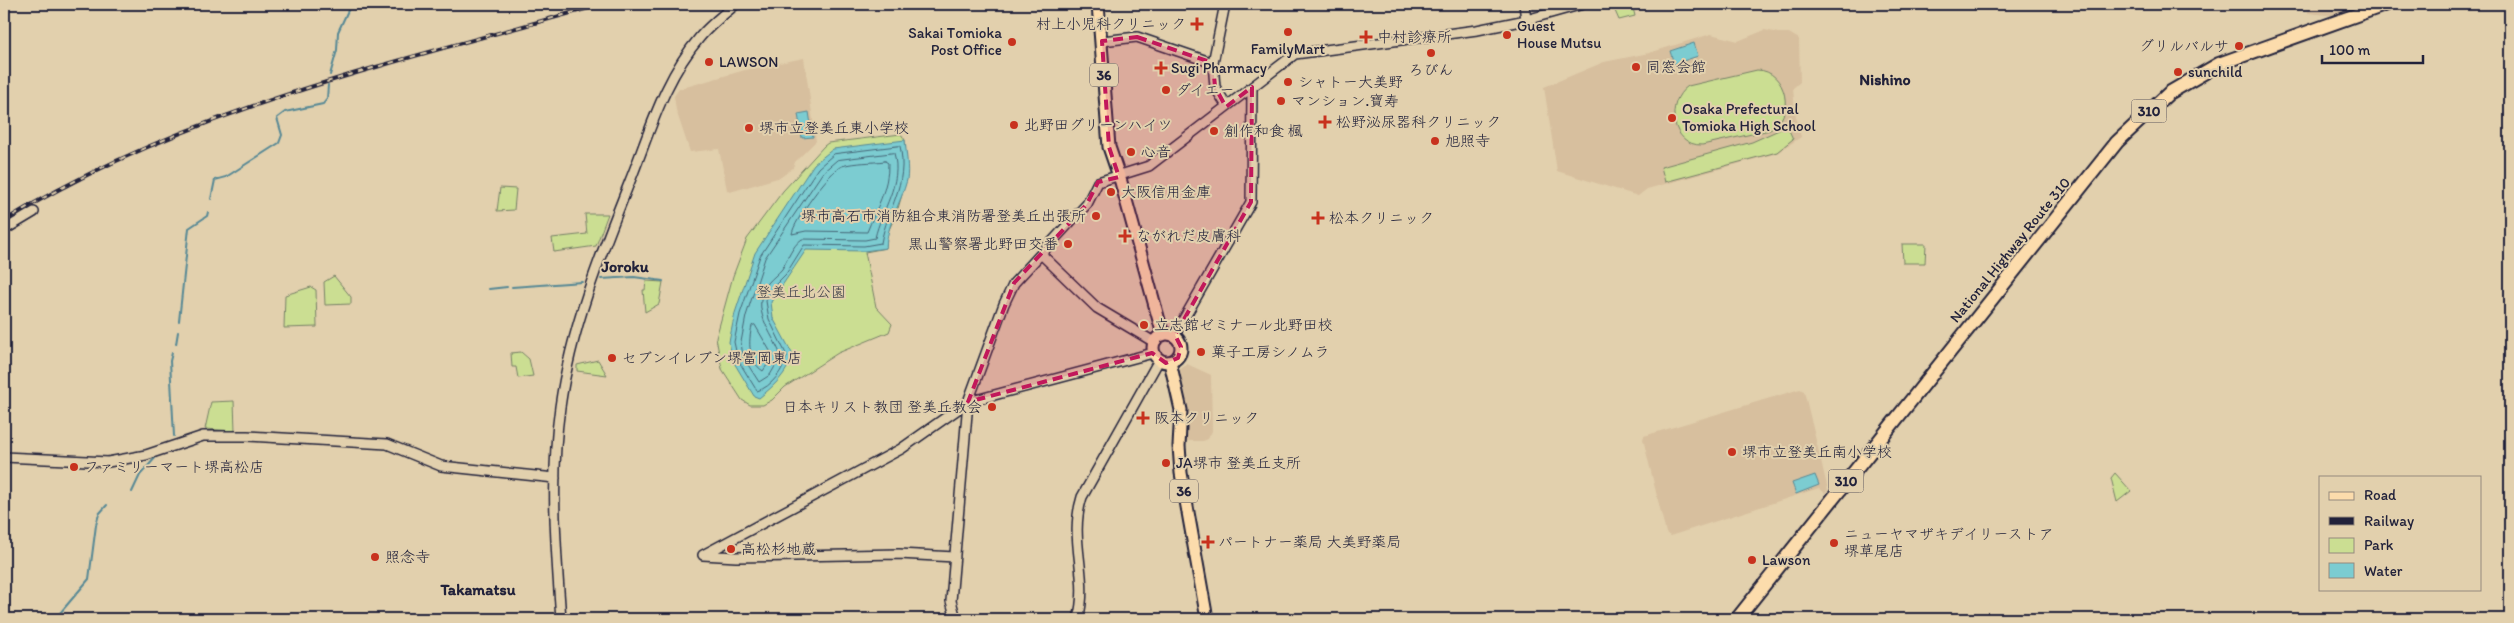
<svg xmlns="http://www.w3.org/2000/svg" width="2514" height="623" font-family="Itim,'Klee One',sans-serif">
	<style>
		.built { fill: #d7bf9e }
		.green { fill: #cbde92; stroke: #768066 }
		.water { fill: #7bccd1; stroke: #578895 }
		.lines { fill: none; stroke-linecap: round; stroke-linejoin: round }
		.shore { stroke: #466677; stroke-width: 1 }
		.stream { stroke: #578895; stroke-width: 2 }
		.tertiary-casing { stroke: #22223b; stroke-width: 12 }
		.primary-casing { stroke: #22223b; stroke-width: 15 }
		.trunk-casing { stroke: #22223b; stroke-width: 16 }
		.tertiary { stroke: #e2d0ad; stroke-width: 9 }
		.primary { stroke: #fcdcac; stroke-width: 11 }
		.trunk { stroke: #fcdcac; stroke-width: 12 }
		.rail-casing { stroke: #22223b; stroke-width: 4 }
		.rail { stroke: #e2d0ad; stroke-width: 2; stroke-dasharray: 5.5; stroke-linecap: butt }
		.marked { fill: #c2185b; fill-opacity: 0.2; stroke: #c2185b; stroke-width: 4; stroke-dasharray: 10 6; stroke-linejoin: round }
		.poi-dot { fill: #c8321e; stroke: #e2d0ad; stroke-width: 2 }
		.labels { text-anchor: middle; stroke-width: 4; stroke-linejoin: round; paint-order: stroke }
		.shield { fill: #e2d0ad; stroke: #5c565d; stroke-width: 1 }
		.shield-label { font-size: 14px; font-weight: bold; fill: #22223b }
		.poi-label { font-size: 15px; fill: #22223b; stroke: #e2d0ad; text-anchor: start }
		.street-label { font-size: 15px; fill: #22223b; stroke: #e2d0ad }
		.park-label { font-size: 15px; fill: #3b3e48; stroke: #e2d0ad }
		.neighbourhood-label { font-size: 16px; font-weight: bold; fill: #22223b; stroke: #e2d0ad }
	</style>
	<rect width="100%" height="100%" fill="#e2d0ad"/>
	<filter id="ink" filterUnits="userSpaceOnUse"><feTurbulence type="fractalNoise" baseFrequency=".02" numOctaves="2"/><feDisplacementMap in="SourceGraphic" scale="10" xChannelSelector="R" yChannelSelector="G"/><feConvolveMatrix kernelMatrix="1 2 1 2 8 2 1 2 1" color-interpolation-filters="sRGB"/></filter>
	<g filter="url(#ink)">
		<!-- built -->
		<path class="built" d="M2308,4h60l-32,12 -28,-3z
			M1765,30l13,3h11l10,6 1,43 -7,6 2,24 6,25 -24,16 -130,36 -9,7 -81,-25 -13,-84 60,-25 45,-9 62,-19 27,7z
			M804,58l12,83 -21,21 -2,6 -12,9 -51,15 -3,-2 -8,-41 -29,3 -14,-42 -2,-14 5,-7 66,-19z
			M1187,364l24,11 1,56 -4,8 -5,2h-18l1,-39 -8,-31z
			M1800,389l4,2 24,99 -3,3 -6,-5 -149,48 -4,-3 -23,-94 1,-3z"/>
		<!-- green -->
		<path class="green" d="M1612,4h20l3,12 -16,4z
			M1757,70c30,0 39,47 13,60l-68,15c-30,1 -38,-42 -14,-59z
			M1788,128l5,11 -16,13 -112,30 -4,-15 91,-25 29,-13z
			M901,134l4,6 2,37 -10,35 -10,22 -1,14 -21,4 11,55 16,17 -3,8 -51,21 -53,34 -13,13 -9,5h-13l-8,-5 -20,-31 -6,-31 17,-62 14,-37 36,-48 41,-45 4,-3z
			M500,188l16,1 -2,21 -17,1z
			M585,214h23l-12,32 -42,6 -2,-14 35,-4z
			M1902,244h24l-1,19h-22z
			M334,276l17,21v7l-26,1 -1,-23z
			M646,281l17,1 -4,22 -14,8 -2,-22h2z
			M311,287l5,3 1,37 -33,1 1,-33z
			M521,352l8,7 4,17 -15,2 -2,-11h-4l-1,-14z
			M598,360l9,15 -30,-4v-6z
			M234,401l1,30 -30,-2 6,-27z
			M2115,473l16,18 -14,11 -6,-24z"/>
		<!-- water -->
		<path class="water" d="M1694,43l4,13 -24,8 -4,-13z
			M809,112l4,25 -11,1 -4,-24z
			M905,140c1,12 4,28 2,40 -6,23 -20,44 -21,68l-22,3 -58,-1 -35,52 2,16 20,37c-7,20 -18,30 -34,43l-5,-2 -21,-35 -4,-19 6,-29 20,-60 59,-89 19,-15z
			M1815,475l4,10 -23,9 -4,-11z"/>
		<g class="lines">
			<!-- shore -->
			<path class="shore" d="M900,146c9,38 -13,63 -19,97l-17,3 -60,-1 -18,29 -13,13 -7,14 3,18 18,37c-4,14 -15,31 -30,35l-19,-31 -4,-18 6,-28 20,-58 58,-88 16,-14z
				M894,153c9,31 -13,57 -19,85l-10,2 -63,-1c-10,7 -14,20 -20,30 -4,5 -10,9 -14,14 -19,27 4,48 13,73l-11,19 -11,7 -16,-25 -2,-15 5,-26 19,-58 58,-86 14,-12z
				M885,161l3,2c1,25 -12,46 -21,69l-61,-1 -14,3c1,-12 38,-64 50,-68 13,-4 29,-3 43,-5z
				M755,325l18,31 -10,15c-15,-10 -15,-29 -11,-45z"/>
			<!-- stream -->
			<path class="stream" d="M330,75l7,-25 1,-18 12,-26
				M211,199l4,-19 11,-3 53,-34 3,-8 -5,-17 8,-6 38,-8 4,-5 1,-14
				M601,279l33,-2 29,4
				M512,287l70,-5
				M489,289l18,-2
				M179,321l10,-93 18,-12 1,-4
				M176,344l2,-12
				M172,353l-2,8 4,75
				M132,492l8,-17 16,-18
				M55,619l34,-40 7,-54 3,-11 8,-9"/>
			<!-- tertiary casing -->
			<g class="tertiary-casing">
				<path id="tertiary" d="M1524,4l2,16
					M1102,41l35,-4 76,26 2,24 12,19
					M1213,63l12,-59
					M4,230l30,-18
					M1041,254l56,54 57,34
					M1174,336l77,-134 1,-115
					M4,457l104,5 38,-7 57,-19h44l140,8 54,22 114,12
					M703,555l198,-106 67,-47 185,-49
					M703,555l33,2 163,-3 56,3
					M561,619c-5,-70 -11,-141 -1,-212 11,-80 42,-156 72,-231 19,-48 33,-98 68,-139 10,-12 24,-23 36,-33
					M956,619l-5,-18 17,-199 36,-98 10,-21 73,-79 11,-22 51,-16 146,-112 182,-24 49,-10 57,-16
					M1078,619c12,-42 -10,-78 4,-122l77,-137"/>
			</g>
			<!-- primary casing -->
			<g class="primary-casing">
				<path id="primary" d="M1098,4l11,143 12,35 42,153
					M1153 348a14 14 0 1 1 28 0a14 14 0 1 1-28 0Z
					M1170,362l11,48 -2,36 2,27 26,146"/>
			</g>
			<!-- trunk casing -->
			<g class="trunk-casing">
				<path id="trunk" d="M1737,619l380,-477 52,-49 50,-29 168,-60"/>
			</g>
			<!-- tertiary -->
			<use href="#tertiary" class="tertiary"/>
			<!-- primary -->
			<use href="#primary" class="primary"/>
			<!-- trunk -->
			<use href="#trunk" class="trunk"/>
			<!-- rail casing -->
			<g class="rail-casing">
				<path id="rail" d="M4,221c183,-113 394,-159 599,-217"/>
			</g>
			<!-- rail -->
			<use href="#rail" class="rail"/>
		</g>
	</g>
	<!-- marked area -->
	<path class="marked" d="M1137,37l76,26 2,24 11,20 26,-20 -1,115 -76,133 6,12 -3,11 -12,5 -14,-10 -184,49 46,-119 73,-79 11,-22 21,-5 -10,-30 -7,-106z"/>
	<!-- markers -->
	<g class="poi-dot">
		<path d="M1194.5 16.5h5v5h5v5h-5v5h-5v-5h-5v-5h5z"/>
		<circle cx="1288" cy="32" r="5"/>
		<circle cx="1507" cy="35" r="5"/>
		<path d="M1363.5 29.5h5v5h5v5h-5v5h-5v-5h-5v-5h5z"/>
		<circle cx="1012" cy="42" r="5"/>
		<circle cx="2239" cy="46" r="5"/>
		<circle cx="1431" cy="53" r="5"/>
		<circle cx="709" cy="62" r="5"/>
		<circle cx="1636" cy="67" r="5"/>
		<path d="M1158.5 60.5h5v5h5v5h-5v5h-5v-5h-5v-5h5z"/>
		<circle cx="2178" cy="72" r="5"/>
		<circle cx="1288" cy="82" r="5"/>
		<circle cx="1166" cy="90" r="5"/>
		<circle cx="1281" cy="101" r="5"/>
		<circle cx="1672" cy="118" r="5"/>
		<path d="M1322.5 114.5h5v5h5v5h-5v5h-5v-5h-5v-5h5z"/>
		<circle cx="1014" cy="125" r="5"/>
		<circle cx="749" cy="128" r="5"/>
		<circle cx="1214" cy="131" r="5"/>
		<circle cx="1435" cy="141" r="5"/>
		<circle cx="1131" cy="152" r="5"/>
		<circle cx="1111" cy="192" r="5"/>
		<circle cx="1096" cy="216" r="5"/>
		<path d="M1315.5 210.5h5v5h5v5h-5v5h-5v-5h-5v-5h5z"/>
		<path d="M1122.5 228.5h5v5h5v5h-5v5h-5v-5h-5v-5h5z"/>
		<circle cx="1068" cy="244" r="5"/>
		<circle cx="1144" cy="325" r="5"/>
		<circle cx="1201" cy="352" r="5"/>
		<circle cx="612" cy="358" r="5"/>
		<circle cx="992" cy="407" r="5"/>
		<path d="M1140.5 410.5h5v5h5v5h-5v5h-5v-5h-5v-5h5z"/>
		<circle cx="1732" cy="452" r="5"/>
		<circle cx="1166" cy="463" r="5"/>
		<circle cx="74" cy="467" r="5"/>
		<path d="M1205.5 534.5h5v5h5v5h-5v5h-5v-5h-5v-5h5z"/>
		<circle cx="1834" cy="543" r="5"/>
		<circle cx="731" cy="549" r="5"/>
		<circle cx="375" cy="557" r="5"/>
		<circle cx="1752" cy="560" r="5"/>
	</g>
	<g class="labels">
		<!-- shield labels -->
		<g class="shield">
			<rect x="1090" y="63.5" width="28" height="23" rx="4"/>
			<rect x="2131.5" y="99.5" width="35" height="23" rx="4"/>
			<rect x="1828.5" y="469.5" width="35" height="23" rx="4"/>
			<rect x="1170" y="479.5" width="28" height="23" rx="4"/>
		</g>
		<g class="shield-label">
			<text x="1104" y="80">36</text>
			<text x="2149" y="116">310</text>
			<text x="1846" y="486">310</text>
			<text x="1184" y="496">36</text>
		</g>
		<!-- poi labels -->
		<g class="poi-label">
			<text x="1186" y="29" text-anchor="end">村上小児科クリニック</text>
			<text x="1517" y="31">Guest<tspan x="1517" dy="17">House Mutsu</tspan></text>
			<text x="1002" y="38" text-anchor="end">Sakai Tomioka<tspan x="1002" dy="17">Post Office</tspan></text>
			<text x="1377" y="42">中村診療所</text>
			<text x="2229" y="51" text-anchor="end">グリルバルサ</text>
			<text x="1288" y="54" text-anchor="middle">FamilyMart</text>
			<text x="719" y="67">LAWSON</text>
			<text x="1646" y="72">同窓会館</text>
			<text x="1171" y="73">Sugi Pharmacy</text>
			<text x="1431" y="75" text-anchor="middle">ろびん</text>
			<text x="2188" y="77">sunchild</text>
			<text x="1298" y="87">シャトー大美野</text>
			<text x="1176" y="95">ダイエー</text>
			<text x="1291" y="106">マンション.寶寿</text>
			<text x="1682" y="114">Osaka Prefectural<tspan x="1682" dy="17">Tomioka High School</tspan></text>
			<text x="1336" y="127">松野泌尿器科クリニック</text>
			<text x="1024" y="130">北野田グリーンハイツ</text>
			<text x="759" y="133">堺市立登美丘東小学校</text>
			<text x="1224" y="136">創作和食 楓</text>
			<text x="1445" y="146">旭照寺</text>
			<text x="1141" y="157">心音</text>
			<text x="1121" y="197">大阪信用金庫</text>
			<text x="1086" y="221" text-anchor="end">堺市高石市消防組合東消防署登美丘出張所</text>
			<text x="1329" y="223">松本クリニック</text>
			<text x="1136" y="241">ながれだ皮膚科</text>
			<text x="1058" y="249" text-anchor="end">黒山警察署北野田交番</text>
			<text x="1154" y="330">立志館ゼミナール北野田校</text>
			<text x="1211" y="357">菓子工房シノムラ</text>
			<text x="622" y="363">セブンイレブン堺富岡東店</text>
			<text x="982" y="412" text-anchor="end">日本キリスト教団 登美丘教会</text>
			<text x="1154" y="423">阪本クリニック</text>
			<text x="1742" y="457">堺市立登美丘南小学校</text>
			<text x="1176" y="468">JA堺市 登美丘支所</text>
			<text x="84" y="472">ファミリーマート堺高松店</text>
			<text x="1844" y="539">ニューヤマザキデイリーストア<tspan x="1844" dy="17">堺草尾店</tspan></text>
			<text x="1218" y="547">パートナー薬局 大美野薬局</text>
			<text x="741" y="554">高松杉地蔵</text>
			<text x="385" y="562">照念寺</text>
			<text x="1762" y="565">Lawson</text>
		</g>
		<!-- street labels -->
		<g class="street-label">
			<text transform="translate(2010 250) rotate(-51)" y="5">National Highway Route 310</text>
		</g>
		<!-- park labels -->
		<g class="park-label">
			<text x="801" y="297">登美丘北公園</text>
		</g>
		<!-- neighbourhood labels -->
		<g class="neighbourhood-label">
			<text x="1885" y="85">Nishino</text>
			<text x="625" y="272">Joroku</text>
			<text x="478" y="595">Takamatsu</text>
		</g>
	</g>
	<!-- margin -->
	<rect width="2514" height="623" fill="none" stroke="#e2d0ad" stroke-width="20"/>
	<rect x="10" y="10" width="2494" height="603" fill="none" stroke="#22223b" stroke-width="2" filter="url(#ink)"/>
	<!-- legend -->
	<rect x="2319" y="476" width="162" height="115" fill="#e2d0ad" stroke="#958a7f"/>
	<rect x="2329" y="492" width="25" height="8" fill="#fcdcac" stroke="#958a7f"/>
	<text x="2364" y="500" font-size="15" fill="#22223b">Road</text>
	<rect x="2329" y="517" width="25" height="8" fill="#22223b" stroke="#958a7f"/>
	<text x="2364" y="526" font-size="15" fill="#22223b">Railway</text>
	<rect x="2329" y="538" width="25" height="15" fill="#cbde92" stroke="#958a7f"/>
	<text x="2364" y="550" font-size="15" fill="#22223b">Park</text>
	<rect x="2329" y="563" width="25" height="15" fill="#7bccd1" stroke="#958a7f"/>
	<text x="2364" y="576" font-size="15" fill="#22223b">Water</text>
	<!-- scale -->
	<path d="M2322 55v8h101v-8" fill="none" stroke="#22223b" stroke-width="2.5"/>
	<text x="2329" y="55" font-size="15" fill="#22223b" stroke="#e2d0ad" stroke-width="4" paint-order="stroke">100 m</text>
</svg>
